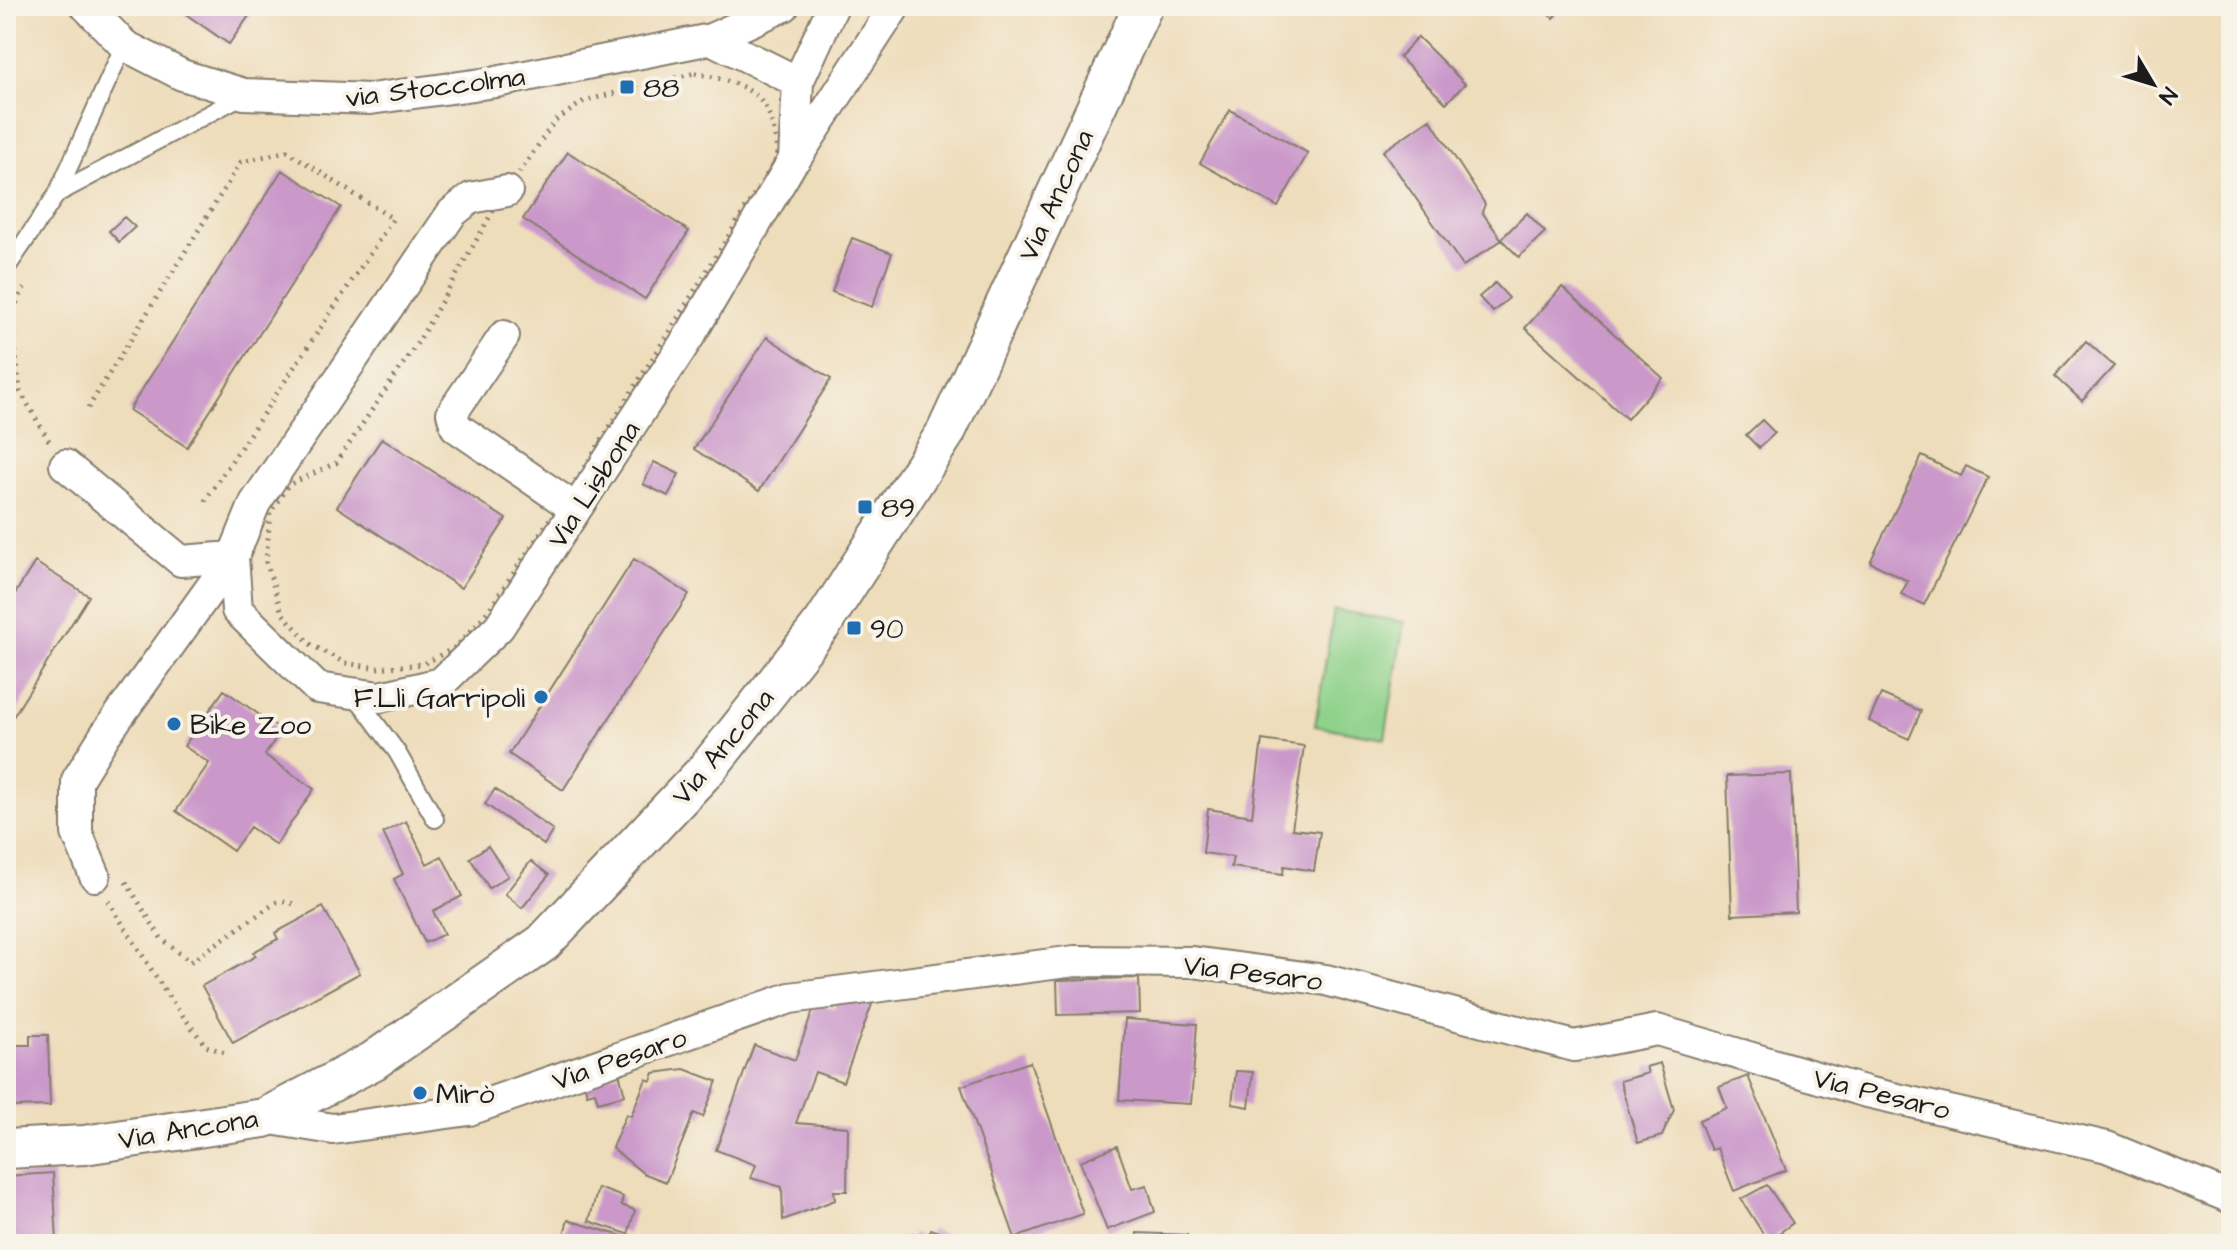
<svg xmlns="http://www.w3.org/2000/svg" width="2237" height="1250" font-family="'Architects Daughter',sans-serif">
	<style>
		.pitch { fill: #8fd28b; stroke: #567754; stroke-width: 2 }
		.building { fill: #ca99ca }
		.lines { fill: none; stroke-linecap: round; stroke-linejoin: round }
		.service-casing { stroke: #857c6c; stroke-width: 20 }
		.minor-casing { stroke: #857c6c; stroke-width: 34 }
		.tertiary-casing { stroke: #857c6c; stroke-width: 42 }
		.path { stroke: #857c6c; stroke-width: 5; stroke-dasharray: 2 6; stroke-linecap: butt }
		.service { stroke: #fff; stroke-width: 16 }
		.minor { stroke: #fff; stroke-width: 30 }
		.tertiary { stroke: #fff; stroke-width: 38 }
		.poi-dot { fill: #1f6fb2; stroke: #f7f3e8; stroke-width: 3 }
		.labels { text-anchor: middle; stroke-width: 8; stroke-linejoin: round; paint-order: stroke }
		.street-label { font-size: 28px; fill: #1c1c1c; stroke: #f7f3e8 }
		.poi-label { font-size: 28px; fill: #1c1c1c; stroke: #f7f3e8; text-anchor: start }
	</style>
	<rect width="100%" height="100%" fill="#f7f3e8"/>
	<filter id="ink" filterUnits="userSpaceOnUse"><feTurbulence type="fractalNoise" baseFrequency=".0125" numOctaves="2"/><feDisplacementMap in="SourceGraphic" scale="16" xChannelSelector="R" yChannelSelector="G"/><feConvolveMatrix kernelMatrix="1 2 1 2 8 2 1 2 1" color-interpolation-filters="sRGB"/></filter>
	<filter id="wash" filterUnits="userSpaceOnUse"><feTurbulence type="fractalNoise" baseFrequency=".006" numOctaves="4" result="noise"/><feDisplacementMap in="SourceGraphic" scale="32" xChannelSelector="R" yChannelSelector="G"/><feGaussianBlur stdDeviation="1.8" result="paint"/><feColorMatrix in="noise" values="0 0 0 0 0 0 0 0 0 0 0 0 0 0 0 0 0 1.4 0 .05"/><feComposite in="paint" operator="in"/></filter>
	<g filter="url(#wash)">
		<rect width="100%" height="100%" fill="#edb"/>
		<!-- pitch -->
		<path class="pitch" d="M1334,610l70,12 -19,116 -70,-12z"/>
		<g id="blocks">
			<!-- building -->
			<path class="building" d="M174,6h82l-27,38z
				M1538,6h25l-10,12z
				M1418,37l47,47 -19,19 -47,-46z
				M1230,110l78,43 -30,54 -78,-44z
				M1430,119l55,85 -3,8 20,28 -39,26 -80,-115z
				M568,152l121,79 -44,68 -122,-80z
				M282,170l59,37 -154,240 -58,-37z
				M1527,213l18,19 -26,25 -18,-18z
				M124,217l11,10 -16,15 -10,-11z
				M852,238l40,15 -20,54 -40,-15z
				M1495,283l14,15 -16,14 -14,-15z
				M1562,287l101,91 -36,41 -102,-91z
				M767,337l64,42 -72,112 -65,-42z
				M2086,341l28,25 -32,35 -27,-25z
				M1762,420l13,13 -16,15 -13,-13z
				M382,438l124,81 -45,69 -124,-81z
				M1922,456l39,20 5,-10 22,11 -64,128 -23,-11 7,-13 -38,-19z
				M654,462l25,12 -11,22 -25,-12z
				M634,559l55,35 -126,196 -54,-36z
				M35,562l54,34 -83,132v-120z
				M224,690l57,40 -16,25 49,34 -38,56 -26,-18 -17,24 -57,-40 33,-48 -25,-17z
				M1881,694l40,17 -12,28 -40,-18z
				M1262,740l42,6 -12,83 28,3 -6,39 -30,-5 -1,8 -52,-7 2,-10 -30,-4 5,-44 44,7z
				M1791,774l5,138 -64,3 -5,-139z
				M495,789l58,41 -9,15 -59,-41z
				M406,821l21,43 15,-8 20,40 -29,15 11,23 -19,9 -31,-64 9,-5 -20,-41z
				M488,846l20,30 -19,12 -19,-30z
				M531,861l18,14 -27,33 -17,-14z
				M323,907l37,66 -127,70 -31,-57 54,-30 -3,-4 25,-13 -3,-6z
				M1139,978l1,35 -82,2 -1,-35z
				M874,999l-31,83 -28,-10 -19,51 52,4 -1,64h-13l1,9 -52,20 -1,-33 -31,-9 5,-13 -40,-15 38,-105 41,15 21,-58 18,7 2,-7z
				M1125,1019l72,5 -6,80 -72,-4z
				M30,1035h18l2,71 -44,1v-62h24z
				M1030,1062l53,152 -68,24 -54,-152z
				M1660,1063l14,47 -12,26 -24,7 -18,-62 28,-8 -2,-6z
				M684,1069l33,12 -14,36 -9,-4 -28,69 -23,-9 -31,-25 14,-34 5,2 15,-37 5,2 3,-8z
				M1236,1071l17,1 -4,35 -17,-3z
				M619,1073l6,22 -27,7 -3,-10 -8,2 -3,-11z
				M1748,1076l38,94 -52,21 -17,-43 -6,2 -12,-30 28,-12 -8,-21z
				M1117,1146l15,43 15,-4 8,27 -48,18 -27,-69z
				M53,1173l4,68 -51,3v-68z
				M1767,1185l26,38 -25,18 -27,-42z
				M598,1188l25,9 -2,8 14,5 -7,24 -39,-13z
				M568,1220l60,18 -1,6h-66z
				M931,1229l34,15h-57l5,-11 14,7z
				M1137,1233l50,2 -2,9h-48z"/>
		</g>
	</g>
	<g filter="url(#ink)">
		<use href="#blocks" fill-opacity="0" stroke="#857c6c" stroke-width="2"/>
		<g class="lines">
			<!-- service casing -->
			<g class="service-casing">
				<path id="service" d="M124,45l-67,149 187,-99
					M6,269l51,-75
					M355,695l42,57 38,67"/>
			</g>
			<!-- minor casing -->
			<g class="minor-casing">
				<path id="minor" d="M86,6l38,39 58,30 62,19 126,5 126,-17 215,-43 73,-33
					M711,39l87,43
					M796,158l99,-152
					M507,191l-36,7 -19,15 -197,290 -22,54 4,53 80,78 63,9 61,-14 58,-56 193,-295 102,-173 4,-77 35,-76
					M504,336l-52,77 4,14 120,82
					M65,465l116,96 52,-4
					M95,876l-18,-43v-53l28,-45 128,-178
					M264,1118l69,11 136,-19 321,-112 285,-37 117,1 134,18 248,66 83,-16 210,62 240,55 124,51"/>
			</g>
			<!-- tertiary casing -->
			<g class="tertiary-casing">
				<path id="tertiary" d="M6,1149l78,-4 180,-27 109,-57 170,-118 164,-174 116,-146 123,-191 197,-426"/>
			</g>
			<!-- path -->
			<path class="path" d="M695,73c58,12 79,22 82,85l-187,301 -102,152 -32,36 -33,17 -46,4 -32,-5 -35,-19 -28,-31 -16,-51 4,-49 18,-28 48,-22 84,-124 73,-128 61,-89 30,-21z
				M12,319l8,72 29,50
				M6,325l18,-37
				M88,408l153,-246 46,-11 106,68 -188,282
				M126,882l35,56 29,24 88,-61 17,3
				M108,901l62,98 36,47 22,8"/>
			<!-- service -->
			<use href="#service" class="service"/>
			<!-- minor -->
			<use href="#minor" class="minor"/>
			<!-- tertiary -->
			<use href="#tertiary" class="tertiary"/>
		</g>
	</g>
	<!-- markers -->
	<g class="poi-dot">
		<rect x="619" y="79" width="16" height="16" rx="4"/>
		<rect x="857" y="499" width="16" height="16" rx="4"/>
		<rect x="846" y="620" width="16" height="16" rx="4"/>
		<circle cx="541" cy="697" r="8"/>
		<circle cx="174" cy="724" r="8"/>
		<circle cx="420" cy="1093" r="8"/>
	</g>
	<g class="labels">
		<!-- street labels -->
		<g class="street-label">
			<text transform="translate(435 86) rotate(-7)" y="10">via Stoccolma</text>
			<text transform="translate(1055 195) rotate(-65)" y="10">Via Ancona</text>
			<text transform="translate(593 484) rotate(-57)" y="10">Via Lisbona</text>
			<text transform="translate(722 746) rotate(-50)" y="10">Via Ancona</text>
			<text transform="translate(1253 972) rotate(7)" y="10">Via Pesaro</text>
			<text transform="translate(619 1058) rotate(-19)" y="10">Via Pesaro</text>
			<text transform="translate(1882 1093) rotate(14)" y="10">Via Pesaro</text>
			<text transform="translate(188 1128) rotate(-9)" y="10">Via Ancona</text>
		</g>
		<!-- poi labels -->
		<g class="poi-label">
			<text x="643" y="97">88</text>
			<text x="881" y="517">89</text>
			<text x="870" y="638">90</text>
			<text x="525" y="707" text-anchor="end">F.Lli Garripoli</text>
			<text x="190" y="734">Bike Zoo</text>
			<text x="436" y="1103">Mirò</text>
		</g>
	</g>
	<!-- margin -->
	<rect width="2237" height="1250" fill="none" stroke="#f7f3e8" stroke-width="32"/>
	<!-- north arrow -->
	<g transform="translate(2153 84) rotate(128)" stroke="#f7f3e8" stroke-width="6" paint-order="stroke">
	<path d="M0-6L14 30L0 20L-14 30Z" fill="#1c1c1c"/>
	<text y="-12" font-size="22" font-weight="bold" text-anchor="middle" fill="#1c1c1c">N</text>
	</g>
</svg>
